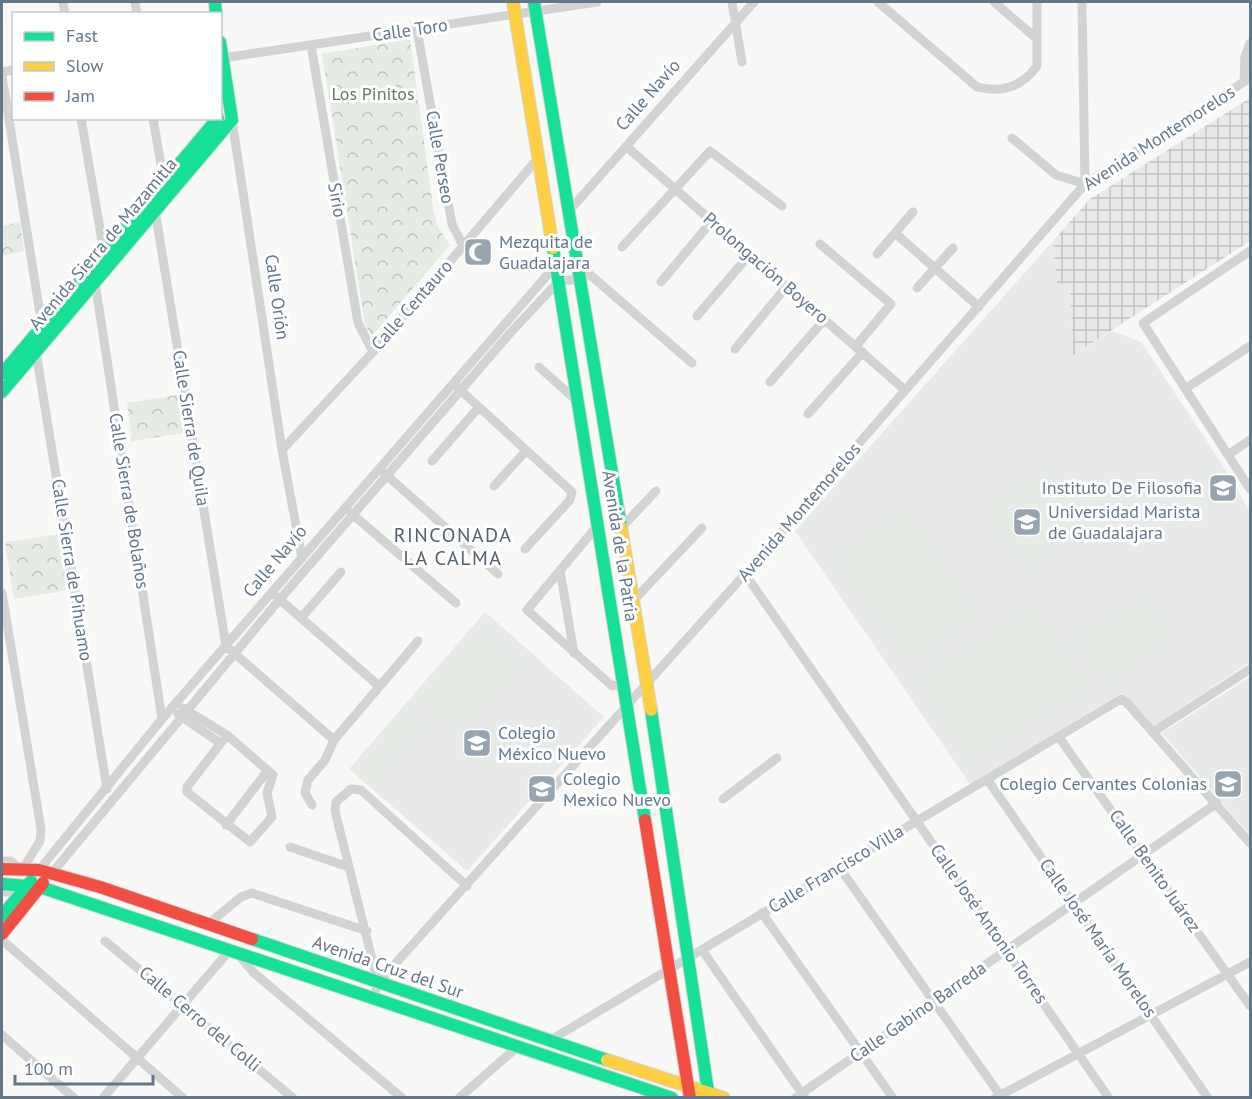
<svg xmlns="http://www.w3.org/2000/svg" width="1252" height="1099" font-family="'PT Sans',sans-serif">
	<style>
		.built { fill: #e8eae9 }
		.industrial { fill: url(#industrial-grid) }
		.grass { fill: #e7ebe5 }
		.forest { fill: url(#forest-crowns) }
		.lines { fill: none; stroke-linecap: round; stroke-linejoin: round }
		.fast-casing { stroke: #d3d5d6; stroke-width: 14 }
		.slow-casing { stroke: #d3d5d6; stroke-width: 14 }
		.jam-casing { stroke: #d3d5d6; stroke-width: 14 }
		.street { stroke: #d2d3d3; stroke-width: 9 }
		.fast { stroke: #16e098; stroke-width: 12 }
		.slow { stroke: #ffcf43; stroke-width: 12 }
		.jam { stroke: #f24e42; stroke-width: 12 }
		.labels { text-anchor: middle; stroke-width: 6; stroke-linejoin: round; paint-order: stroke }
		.street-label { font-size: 18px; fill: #64778a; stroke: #fff }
		.park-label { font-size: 18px; fill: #647a60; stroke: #fff }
		.poi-label { font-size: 18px; fill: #64778a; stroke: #fff; text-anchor: start }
		.neighbourhood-label { font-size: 20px; letter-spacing: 1.5px; fill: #53606e; stroke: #fff }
	</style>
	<defs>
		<pattern id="industrial-grid" width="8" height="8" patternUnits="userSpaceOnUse" patternTransform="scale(1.5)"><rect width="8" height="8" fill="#e8eae9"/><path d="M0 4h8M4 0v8" fill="none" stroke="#c0c2c3"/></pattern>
		<pattern id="forest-crowns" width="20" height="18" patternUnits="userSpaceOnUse" patternTransform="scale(1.5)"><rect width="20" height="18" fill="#e7ebe5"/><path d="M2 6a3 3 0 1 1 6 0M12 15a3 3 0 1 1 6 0" fill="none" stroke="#bfc3bf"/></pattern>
	</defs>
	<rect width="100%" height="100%" fill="#f8f8f7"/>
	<!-- built -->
	<path class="built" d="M1053,241l4,43 13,-1 3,72 39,-24 29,11 83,125 26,45v150l-99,66 -30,-35 -151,91 -175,-253z
		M485,612l119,105 -137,154 -118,-102z
		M1250,677v158l-88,-102z"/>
	<!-- industrial -->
	<path class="industrial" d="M1250,98v143l-177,114 -3,-71h-13l-4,-43 37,-42z"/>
	<!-- grass -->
	<path class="grass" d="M1045,470l38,59 -58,37 -39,-58z
		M903,511l74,102 -66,48 -74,-102z
		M1142,598l27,42 -64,43 -28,-43z
		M1035,606l51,80 -117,75 -52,-80z
		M482,627l39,36 -62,70 -40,-36z
		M405,712l17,15 -24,26 -16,-15z
		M379,742l16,14 -25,28 -16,-14z"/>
	<!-- forest -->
	<path class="forest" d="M410,39l23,169 5,19 12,18 -78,91 -7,-11 -43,-271z
		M20,222l4,29 -22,5v-30z
		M178,395l6,38 -52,8 -5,-38z
		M60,534l9,56 -55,9 -9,-57z"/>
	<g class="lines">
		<!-- fast casing -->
		<g class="fast-casing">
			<path id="fast" d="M215,2l1,12
				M534,2l87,525
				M553,248l92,572
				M2,374l216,-256
				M2,392l230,-272 -12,-78
				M651,710l58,388
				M2,884l38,3 632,211
				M2,916l29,-35
				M252,939l355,121"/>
		</g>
		<!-- slow casing -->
		<g class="slow-casing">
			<path id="slow" d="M513,2l40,246
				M621,527l30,183
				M607,1060l117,38"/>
		</g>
		<!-- jam casing -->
		<g class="jam-casing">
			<path id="jam" d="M645,820l45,278
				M2,869l37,1 61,17 152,52
				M2,934l41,-51"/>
		</g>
		<!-- street -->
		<path class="street" d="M63,2l2,12
			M135,2l2,12
			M732,2l10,60
			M878,2l99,85c24,6 45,0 60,-21v-64
			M994,2l42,36
			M417,30l35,194 11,22
			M311,45l47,278 15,29
			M223,58l374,-56
			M2,72l12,-2
			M2,76l40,250
			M1244,82l1,-26 5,-13
			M81,118l23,135
			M153,118l11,65
			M232,120l50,330 20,108
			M1012,138l44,37 29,9 -3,-182
			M627,147l278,243
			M155,210l71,436 108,94
			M568,212l186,-210
			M895,233l84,74
			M820,244l71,60 -35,42
			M622,247l88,-96 72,55
			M1250,251l-107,72 107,166
			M877,254l36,-42
			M95,282l67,437
			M661,282l51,-61
			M917,288l36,-40
			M697,316l53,-62
			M735,349l52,-63
			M36,352l71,437
			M539,367l38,34
			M770,382l55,-63
			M457,387l115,105 -2,8 -45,49
			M1185,389l65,-43
			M808,414l55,-62
			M282,450l91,-98 166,-195
			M1228,455l22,-15
			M432,461l47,-54
			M383,472l115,102
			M494,486l32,-35
			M351,513l105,90
			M598,525l-71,85 85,76 12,-2
			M621,528l35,-37
			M560,570l14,83
			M745,574l364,524
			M2,593l39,236 -1,12 -18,29
			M277,597l102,89
			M633,601l69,-73
			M301,618l40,-46
			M183,708l44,27 46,40 -6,18 5,24 -22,25 -63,-50v-5l40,-52
			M178,714l42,29
			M1153,732l97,-63
			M1058,736l192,270
			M987,779l221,319
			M723,799l54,-41
			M312,805l-7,-12 3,-13 17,-20 9,-20 84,-99
			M226,825l42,-55
			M290,847l59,20
			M2,861h9l9,9
			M839,867l163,231
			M39,870l123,-151 394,-454h21l11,8 104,90
			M52,873l228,-274 232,-268 47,-50 24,-2
			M2,892h7l12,-7
			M762,913l131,185
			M207,925l34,-28 11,-4 115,38
			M2,940l181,158
			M105,941l188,157
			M702,950l103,148
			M238,954l16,19 148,125
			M378,983l367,-409 340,-390 165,-106
			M374,998l4,-15 -43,-172 1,-9 15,-13 10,1 106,96
			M2,1035l72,63
			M549,1041l572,-342 6,4 123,140
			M103,1098l126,-147
			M459,1098l57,-50
			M795,1098l422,-295
			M995,1098l255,-136"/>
		<!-- fast -->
		<use href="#fast" class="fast"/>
		<!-- slow -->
		<use href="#slow" class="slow"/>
		<!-- jam -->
		<use href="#jam" class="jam"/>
	</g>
	<!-- icons -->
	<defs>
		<g id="mosque-square" transform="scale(1.5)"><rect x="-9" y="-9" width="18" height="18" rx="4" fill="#98a4b0" stroke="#fff"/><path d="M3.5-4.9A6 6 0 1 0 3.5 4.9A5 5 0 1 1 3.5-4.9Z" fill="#fff"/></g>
		<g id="university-square" transform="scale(1.5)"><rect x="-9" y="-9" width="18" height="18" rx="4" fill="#98a4b0" stroke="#fff"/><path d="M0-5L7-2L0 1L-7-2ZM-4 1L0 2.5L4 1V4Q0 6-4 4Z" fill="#fff"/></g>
		<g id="school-square" transform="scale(1.5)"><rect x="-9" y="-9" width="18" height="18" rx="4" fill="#98a4b0" stroke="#fff"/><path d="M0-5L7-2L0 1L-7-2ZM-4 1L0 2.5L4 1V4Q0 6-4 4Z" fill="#fff"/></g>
	</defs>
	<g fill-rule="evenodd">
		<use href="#mosque-square" x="478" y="252"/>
		<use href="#university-square" x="1223" y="488"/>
		<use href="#university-square" x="1027" y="522"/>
		<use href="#school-square" x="477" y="743"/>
		<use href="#school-square" x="1228" y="784"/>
		<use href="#university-square" x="542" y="789"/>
	</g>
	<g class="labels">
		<!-- street labels -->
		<g class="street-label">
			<text transform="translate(410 30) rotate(-8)" y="6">Calle Toro</text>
			<text transform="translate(648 95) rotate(-49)" y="6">Calle Navío</text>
			<text transform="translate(1159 138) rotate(-33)" y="6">Avenida Montemorelos</text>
			<text transform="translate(440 157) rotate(80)" y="6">Calle Perseo</text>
			<text transform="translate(337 200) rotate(80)" y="6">Sirio</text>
			<text transform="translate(103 244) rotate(-50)" y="6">Avenida Sierra de Mazamitla</text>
			<text transform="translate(766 268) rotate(41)" y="6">Prolongación Boyero</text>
			<text transform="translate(277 297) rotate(82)" y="6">Calle Orión</text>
			<text transform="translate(412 305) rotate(-49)" y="6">Calle Centauro</text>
			<text transform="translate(191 428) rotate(81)" y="6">Calle Sierra de Quila</text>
			<text transform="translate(129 501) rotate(81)" y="6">Calle Sierra de Bolaños</text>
			<text transform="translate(799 512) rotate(-49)" y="6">Avenida Montemorelos</text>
			<text transform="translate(620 546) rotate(81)" y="6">Avenida de la Patria</text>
			<text transform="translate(275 561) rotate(-50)" y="6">Calle Navío</text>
			<text transform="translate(72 570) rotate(81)" y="6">Calle Sierra de Pihuamo</text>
			<text transform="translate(836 869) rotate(-31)" y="6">Calle Francisco Villa</text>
			<text transform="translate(1155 871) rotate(55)" y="6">Calle Benito Juárez</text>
			<text transform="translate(989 924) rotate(55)" y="6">Calle José Antonio Torres</text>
			<text transform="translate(1098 938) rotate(55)" y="6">Calle José María Morelos</text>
			<text transform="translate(388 967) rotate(19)" y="6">Avenida Cruz del Sur</text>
			<text transform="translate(918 1012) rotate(-35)" y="6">Calle Gabino Barreda</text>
			<text transform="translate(200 1019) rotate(40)" y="6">Calle Cerro del Colli</text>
		</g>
		<!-- park labels -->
		<g class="park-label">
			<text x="373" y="100">Los Pinitos</text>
		</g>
		<!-- poi labels -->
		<g class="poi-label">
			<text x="499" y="248">Mezquita de<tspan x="499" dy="21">Guadalajara</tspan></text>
			<text x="1202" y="494" text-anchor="end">Instituto De Filosofia</text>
			<text x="1048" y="518">Universidad Marista<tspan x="1048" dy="21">de Guadalajara</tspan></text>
			<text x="498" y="739">Colegio<tspan x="498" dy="21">México Nuevo</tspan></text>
			<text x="563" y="785">Colegio<tspan x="563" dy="21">Mexico Nuevo</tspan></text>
			<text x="1207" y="790" text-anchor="end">Colegio Cervantes Colonias</text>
		</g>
		<!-- neighbourhood labels -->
		<g class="neighbourhood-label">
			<text x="453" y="542">RINCONADA<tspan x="453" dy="23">LA CALMA</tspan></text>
		</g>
	</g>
	<!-- border -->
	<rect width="1252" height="1099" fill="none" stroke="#64778a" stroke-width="6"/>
	<!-- legend -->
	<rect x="12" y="12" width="210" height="108" fill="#ffffff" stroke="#c1c9d0" stroke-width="1.5"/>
	<rect x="24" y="32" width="30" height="9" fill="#16e098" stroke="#c1c9d0" stroke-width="1.5"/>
	<text x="66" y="42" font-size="18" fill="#64778a">Fast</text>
	<rect x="24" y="62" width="30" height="9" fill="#ffcf43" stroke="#c1c9d0" stroke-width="1.5"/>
	<text x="66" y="72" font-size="18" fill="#64778a">Slow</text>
	<rect x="24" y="92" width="30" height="9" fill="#f24e42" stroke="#c1c9d0" stroke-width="1.5"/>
	<text x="66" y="102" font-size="18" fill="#64778a">Jam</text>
	<!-- scale -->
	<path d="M15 1075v9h138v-9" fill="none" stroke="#64778a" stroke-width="3"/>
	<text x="24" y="1075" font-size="18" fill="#64778a" stroke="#ffffff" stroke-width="4.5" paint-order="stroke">100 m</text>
</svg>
